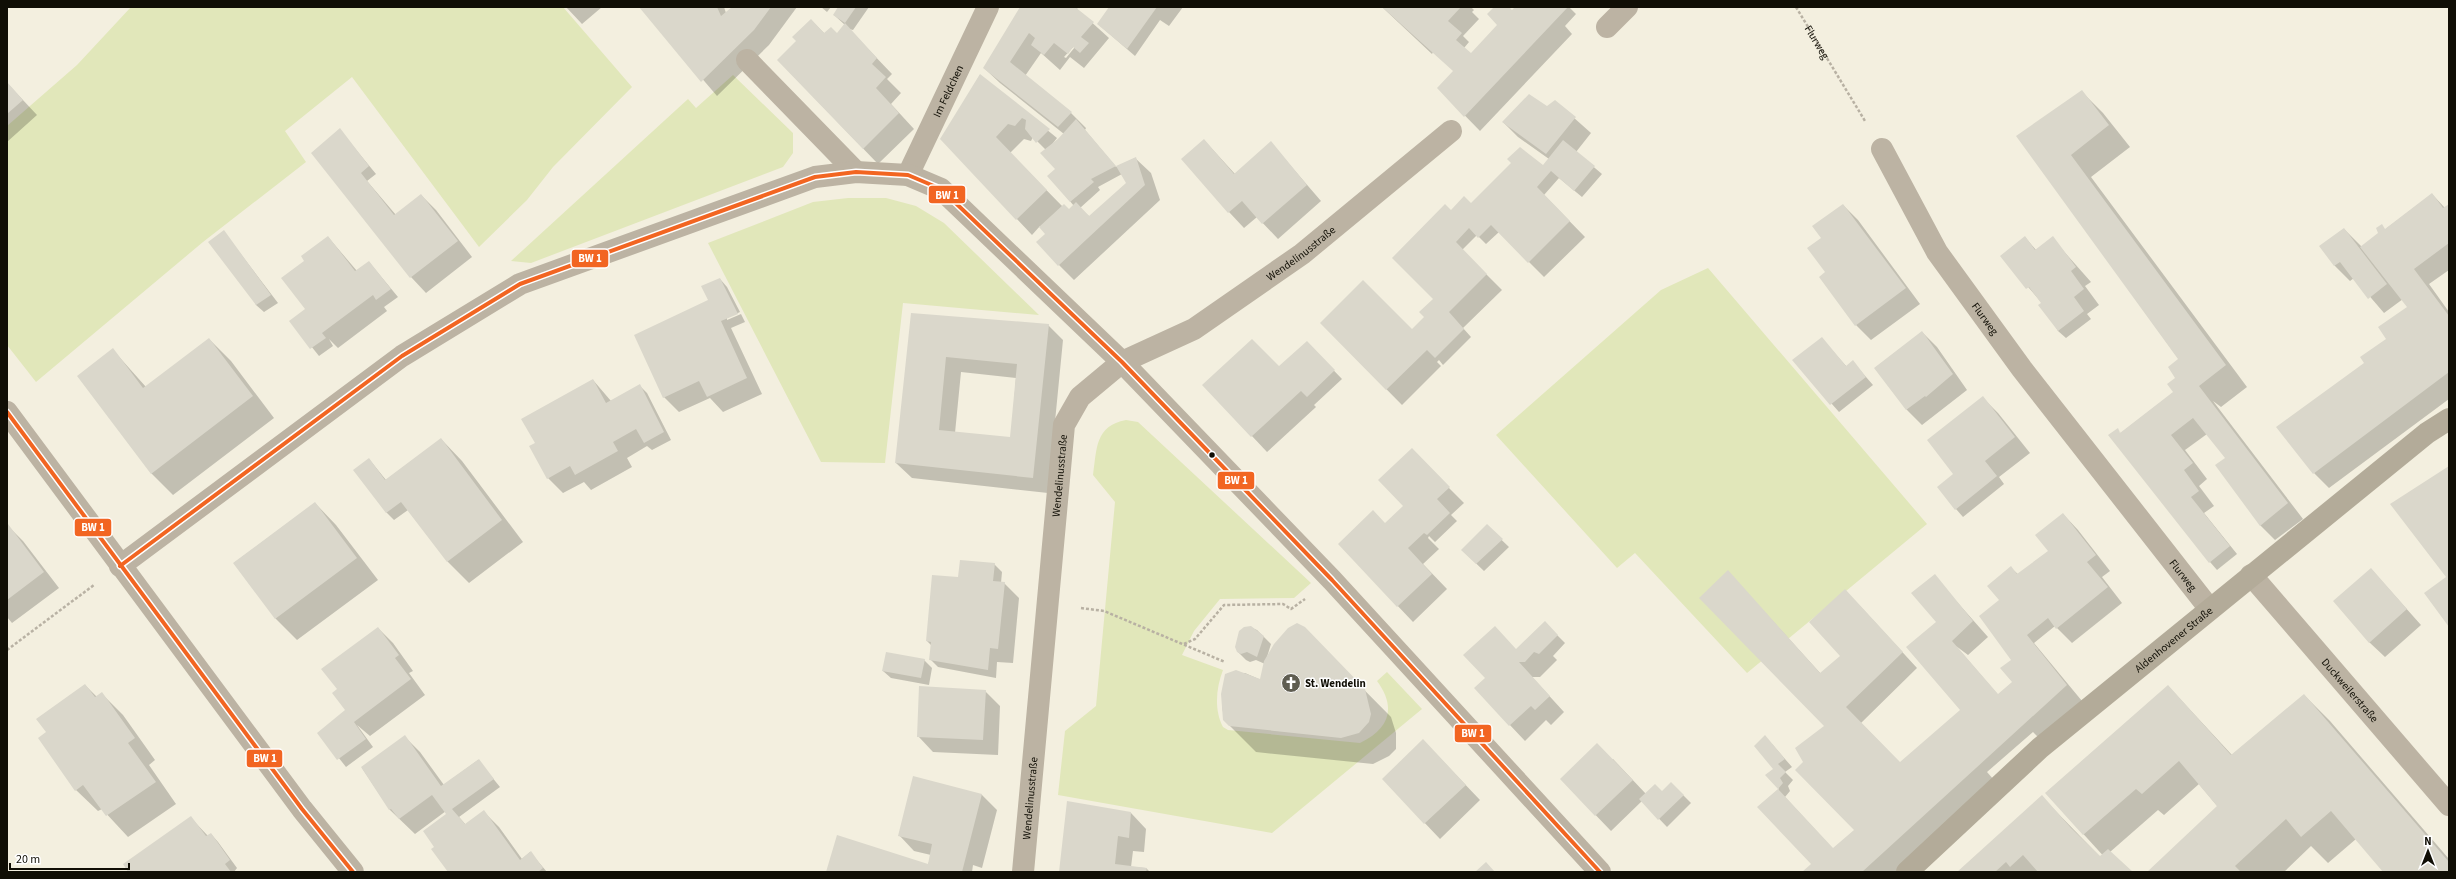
<svg xmlns="http://www.w3.org/2000/svg" width="2456" height="879" font-family="'Source Sans 3',sans-serif">
	<style>
		.green { fill: #e1e7ba }
		.shadow { fill: #0003; fill-rule: evenodd }
		.building { fill: #dad7cb; fill-rule: evenodd }
		.lines { fill: none; stroke-linecap: round; stroke-linejoin: round }
		.path { stroke: #b8b1a3; stroke-width: 2.5; stroke-dasharray: 3 2; stroke-linecap: butt }
		.minor { stroke: #bcb3a3; stroke-width: 22 }
		.major { stroke: #b3ab99; stroke-width: 22 }
		.bus-1-casing { stroke: #fff; stroke-width: 7 }
		.bus-1 { stroke: #f26522; stroke-width: 4 }
		.bus-dot { fill: #100e05; stroke: #fff; stroke-width: 1.5 }
		.labels { text-anchor: middle; stroke-width: 3; stroke-linejoin: round; paint-order: stroke }
		.street-label { font-size: 11px; fill: #100e05; stroke: #fff }
		.poi-label { font-size: 11px; font-weight: bold; fill: #100e05; stroke: #fff; text-anchor: start }
		.line-badge { stroke: #fff; stroke-width: 1.5 }
		.badge-label { font-size: 11px; text-anchor: middle; font-weight: bold; fill: #fff }
	</style>
	<rect width="100%" height="100%" fill="#f3efdf"/>
	<!-- green -->
	<path class="green" d="M131,7h432l69,80 -79,80 -26,33 -48,47 -127,-170 -67,54 21,31 -103,80 -167,140 -29,-37v-219l70,-61z
		M733,75l60,58v20l-10,14 -252,96 -20,-2 177,-162 8,9z
		M848,198h38l30,8 28,17 95,92 -136,-12 -18,160 -64,-1 -113,-219 105,-41z
		M1708,268l219,256 -180,149 -112,-120 -18,15 -121,-133 165,-145z
		M1126,420l12,2 173,161 -17,15 -74,1 -26,32 -12,24 41,15c-7,18 -9,40 0,57l5,3 132,13c29,-14 37,-35 17,-62l10,-9 35,37 -150,124 -214,-38 7,-64 31,-25 19,-204 -22,-27c4,-27 2,-49 33,-55z"/>
	<!-- shadow -->
	<path class="shadow" d="M566,7h36l-20,17z
		M641,7h83l2,6 8,-6h63l-28,38 -52,51z
		M821,7h10l-4,5z
		M840,7h29l-16,23 -4,-1 43,45 -5,5 14,14 -10,11 23,25 -36,35 -100,-104 20,-19 13,-21 14,14 13,1 7,-10 -11,-10z
		M1021,7h57l-1,2 32,29 -25,30 -14,-11 -10,13 -19,-17 -16,23 46,37 15,15 -1,2 31,37 19,-9 16,15 9,27 -86,80 -15,-15 -12,-31 -7,-8 -8,9 -90,-96 38,-64 77,63 -7,9 14,-13 -64,-51 -16,-15zM1074,46l1,1 -9,11 -2,-1zM1033,137l13,13 10,19 -7,7 25,30 -5,4 -6,-3 -53,-54 14,-14 7,2zM1122,174l5,9 -37,34 -10,-9 20,-18 -2,-3z
		M1110,7h73l-14,19 -9,-6 -25,36 -37,-32z
		M1382,7h89l3,3 -2,2 7,7 -16,17 6,6 -5,6 7,7 28,-30 -3,-18h12l4,4 4,-4h53l7,7 -11,12 7,8 -92,97 -42,-43 17,-17 -22,-19 -1,2z
		M7,83l30,32 -30,27z
		M2082,92l21,21 27,34 -39,30 156,210 -26,20 -8,-6 90,118 -28,21 -15,-15 -34,-67 -19,-24 -22,16 22,29 -8,7 15,20 -10,7 33,41 -20,16 -7,-8 -92,-133 3,4 53,-41 2,-14 7,-13 -165,-229z
		M1555,101l36,32 -15,19 26,22 -20,23 -23,-19 -15,17 41,42 -41,40 -45,-45 -13,12 -9,-9 -15,15 40,40 -39,38 8,9 -28,28 -4,-5 -2,2 4,4 -39,39 -81,-82 91,8 13,-14 9,-18 17,-88 20,-6 72,-39 6,-7 -31,-22 -15,-15 44,-15z
		M339,129l37,45 -9,7 29,34 25,-20 15,15 36,47 -46,36 -15,-16 -70,-89z
		M1204,140l31,34 36,-31 50,58 -43,38 -21,-22 -13,11 -15,-16z
		M2432,194l13,14 4,-3v65l-20,14 20,28v87l-120,89 -15,-15 74,-134 21,-32 -6,-8 -19,14 -30,-35 -4,3 -15,-15 -14,-20 23,-17 18,18z
		M1843,205l15,15 62,84 -49,36 -15,-15 -30,-53 -3,-34z
		M224,232l54,71 -14,9 -8,-7z
		M328,237l29,34 12,-9 29,35 -14,10 3,4 -49,37 -9,-9 4,7 -14,10 -28,-35 15,-11v-49z
		M2025,237l11,13 16,-12 39,44 -6,4 14,19 -12,9 4,5 -25,19 -8,-7 -16,-28 -41,-47z
		M720,279l7,8 13,25 -13,6v2l14,-6 4,8 -14,6 31,66 -39,18 -13,-14 -31,14 -15,-15z
		M912,314l136,11 15,15 -15,153 -136,-15 -16,-15zM961,372l55,6 -5,61 -56,-6z
		M1922,332l15,15 30,43 -45,35 -15,-15 -32,-42z
		M209,339l22,22 43,57 -101,77 -22,-22 -38,-123 33,37z
		M1822,339l25,28 6,-5 20,23 -34,27 -45,-51z
		M1314,350l28,29 -28,26 2,2 -49,45 -63,-67 75,-18z
		M593,380l18,21 29,-15 7,7 24,47 -19,10 -5,-4 -20,12 5,9 -41,23 -7,-8 -21,11 -15,-15 -12,-35z
		M1983,398l15,15 32,40 -31,24 5,7 -41,33 -7,-8 -3,-34z
		M441,439l21,22 61,81 -54,41 -21,-21 -40,-52 -14,10 -8,-8 -17,-53 17,21z
		M1442,481l22,22 -13,12 6,6 -22,21 -6,-6 -1,2 11,11 -16,15 24,25 -34,33 -74,-78 46,-20z
		M315,503l21,22 42,55 -81,60 -21,-21 -42,-56z
		M2063,514l15,16 32,41 -8,6 20,26 -50,40 -17,-17 -21,17 48,58 -42,38 -7,-7 -46,40 7,8 -87,92h-104l10,-8 -55,-57 21,-18 -13,-14 8,-6 -2,-25 20,23 -7,5 8,8 -5,6 2,5 -5,6 48,52 22,-19 -15,-87 -112,-171 93,102 20,-17 19,-51 57,62 -56,55 39,40 62,-53 -23,-83 -5,-51 54,61 -20,18 -12,-9 42,49 15,-13 -1,-21 -11,-61 10,-32 8,7 30,-24z
		M8,526l15,15 36,47 -47,35 -5,-6z
		M1487,526l22,21 -25,24 -22,-21z
		M994,564l8,8 -1,11h3l15,15 -6,65 -16,-1 -1,16 -58,-11 -8,-8 2,-13 -5,-5 31,-63z
		M2371,569l50,56 -36,32 -16,-15z
		M1545,623l20,20 -12,13 4,4 -17,17h-8l32,35 -13,13 -5,-5 -21,21 -50,-53z
		M1300,625l91,92 5,16v16l-7,7 -16,8 -117,-12 -32,-32 -2,-15 3,-26 3,-6h17l16,7 4,-16 -9,-4 -6,2 -4,-2 -8,-8 12,-25 7,3 14,14 -4,13z
		M378,628l15,15 20,28 -4,2 16,22 -55,41 -13,-11 16,22 -27,20 -27,-34 28,-22 -9,-22z
		M924,660l8,8 -3,17 -38,-7 -8,-7z
		M85,685l12,12 5,-3 21,21 32,45 -6,5 27,39 -48,33 -26,-28 -4,2 -22,-21z
		M2168,686l64,69 72,-60 26,26 119,138v13h-64l-29,-33 -28,24 -17,-17 -27,26h-136l70,-65 -19,-23 -35,31 -6,-5 -48,42 22,20h-14l-72,-79z
		M985,691l15,15 -2,49 -65,-3 -15,-16z
		M405,737l15,15 24,33 34,-25 22,27 -41,30 7,8 18,-13 15,15 23,32 8,-7 17,20h-98l-13,-25 12,-33 -2,-3 -31,23 -25,-24 -28,-42z
		M1438,756l42,44 -40,39 -57,-60z
		M1613,759l33,35 16,-2 9,-9 20,20 -24,24 -25,-26 -31,30 -50,-52z
		M914,777l68,18 15,15 -15,58 -9,-3 -1,7h-145l101,-7 3,-10 -17,-4 -15,-16z
		M2042,797l73,75h-76l-1,-2 -2,2h-78z
		M1068,802l63,11 15,16 -2,23 -11,-1 -2,16 15,1 4,4h-90z
		M191,818l17,18 3,-2 7,8 19,26 -3,4h-104z"/>
	<!-- building -->
	<path class="building" d="M639,7h78l4,9 11,-9h39l-17,23 -53,52z
		M838,7h18l-11,16 -12,-8z
		M1020,7h55l19,15 -13,15 8,6 -9,10 -7,-6 -5,7 -14,-11 -10,12 -13,-10 4,-7 -6,-5 -19,29 62,50 -14,15 -75,-59z
		M1109,7h48l-30,42 -30,-25z
		M1382,7h79l-13,14 14,12 -6,7 15,13 26,-28 -10,-11 7,-7h15l3,3 3,-3h53l-104,110 -27,-29 16,-17z
		M811,19l13,14 7,-6 6,6 8,-10 32,35 -5,6 14,13 -10,11 23,25 -36,36 -86,-89 19,-19 -4,-4z
		M980,74l70,55 -14,14 -11,-14 1,-9 -4,-2 -7,8 -7,-2 -12,13 51,53 -31,30 -76,-81z
		M7,82l16,18 -16,14z
		M2082,90l27,35 -38,30 155,210 -27,21 89,117 -28,23 -45,-61 10,-7 -32,-40 -22,17 22,28 -9,7 15,21 -8,6 39,49 -21,17 -101,-128 10,-7 2,5 53,-41 -6,-8 8,-6 -7,-11 10,-8 -162,-223z
		M1529,94l18,12 8,-6 21,17 -30,37 -44,-32z
		M1076,119l40,47 -25,13 3,3 -24,20 -23,-26 8,-7 -15,-16 18,-14z
		M340,128l29,38 -8,7 33,42 27,-21 37,47 -48,37 -99,-125z
		M1204,139l30,35 37,-33 36,44 -45,39 -20,-23 -14,12 -47,-54z
		M1563,140l32,26 -21,25 -23,-20 -14,16 33,34 -42,42 -37,-38 -13,13 -9,-10 -13,14 31,32 -38,38 15,17 -29,29 -8,-8 -41,40 -66,-67 43,-43 49,49 12,-12 -5,-5 14,-13 -41,-41 53,-54 6,6 13,-14 7,7 40,-40 -4,-4 13,-12 23,18z
		M1136,157l9,28 -87,81 -22,-24 9,-8 -6,-7 25,-23 5,5 7,-7 13,14 37,-33 -10,-17z
		M2432,193l11,15 6,-4v39l-35,26 35,47v56l-136,102 -37,-47 88,-64 -4,-6 26,-18 -8,-12 29,-20 -47,-60 18,-14 -2,-5 6,-4 3,5z
		M1843,204l63,84 -51,38 -36,-49 6,-5 -18,-24 14,-10 -9,-12z
		M2344,228l43,56 -19,15 -28,-37 -6,4 -15,-20z
		M224,230l47,65 -15,10 -48,-63z
		M328,236l27,35 14,-10 22,28 -15,11 -3,-5 -51,38 4,5 -16,11 -21,-28 16,-12 -24,-31 23,-17 -3,-5z
		M2025,236l10,14 18,-14 23,31 -5,4 13,18 -10,8 10,14 -26,20 -20,-26 3,-2 -12,-16 -3,2 -26,-33z
		M720,278l18,36 -17,7 26,57 -40,19 -8,-16 -36,17 -29,-63 74,-35 -7,-14z
		M911,313l138,11 -16,154 -138,-15zM946,357l71,7 -7,73 -71,-7z
		M1922,331l31,43 -27,23 -1,-1 -19,14 -32,-42z
		M1822,337l24,29 7,-6 13,17 -36,28 -38,-45z
		M209,338l44,58 -102,78 -74,-98 36,-28 30,40z
		M1252,339l27,27 28,-25 28,29 -28,27 -6,-6 -50,46 -49,-52z
		M593,379l13,24 34,-19 24,48 -20,11 -8,-14 -23,13 5,9 -43,24 -5,-9 -23,13 -18,-33 6,-3 -14,-24z
		M1983,396l32,41 -30,24 12,15 -42,34 -18,-23 16,-13 -26,-34z
		M441,438l61,82 -55,42 -46,-60 -15,11 -33,-43 16,-12 16,22z
		M1412,448l38,39 -13,12 13,14 -23,22 -3,-2 -16,15 24,26 -35,33 -59,-63 35,-34 12,13 18,-17 -25,-26z
		M2449,466v161l-25,-34 22,-16 -56,-73z
		M315,502l42,56 -82,61 -42,-56z
		M2063,513l33,42 -9,7 21,25 -52,42 -8,-11 -21,17 40,50 -205,187h-60l9,-8 -54,-57 21,-18 -13,-14 8,-6 -19,-23 11,-11 20,24 -7,5 8,8 -6,6 3,5 -5,6 55,59 21,-18 -59,-60 8,-8 -8,-14 29,-22 -125,-128 29,-28 92,103 20,-17 -31,-34 36,-33 58,63 -57,55 54,55 60,-52 -54,-63 30,-25 -25,-29 24,-19 38,47 -21,20 46,53 14,-12 -12,-14 11,-8 -32,-44 20,-16 -12,-14 24,-20 6,8 31,-23 -13,-16z
		M8,524l36,48 -37,28v-75z
		M1487,524l16,15 -27,25 -15,-14z
		M960,560l35,3 -2,18 12,1 -7,67 -8,-1 -2,22 -59,-10 2,-18 -5,-1 6,-66 26,2z
		M2371,568l36,41 -38,34 -36,-42z
		M1545,621l13,14 -19,19 -5,-2 -9,10h-6l31,34 -15,14 -4,-4 -22,20 -35,-38 11,-10 -22,-23 32,-29 21,23z
		M1297,623l8,4 60,62 6,25 -2,8 -10,11 -18,5 -112,-12 -6,-6 -2,-26 4,-20 11,-4 24,9 4,-18 10,-17 14,-16z
		M1251,626l13,10 -7,21 -10,-5 -6,2 -4,-2 -2,-5 4,-16 5,-4z
		M378,627l21,28 -4,3 16,21 -57,43 12,17 -29,21 -20,-27 28,-23 -13,-17 5,-4 -16,-20z
		M886,652l39,7 -4,19 -39,-7z
		M85,684l10,13 7,-5 33,46 -7,5 28,39 -50,34 -23,-31 -8,6 -37,-53 8,-6 -10,-13z
		M2168,685l63,70 73,-61 145,168v10h-66l-52,-61 -30,26 -15,-18 -51,47 6,6h-94l70,-66 -38,-45 -37,33 -6,-5 -53,46 -38,-42z
		M919,686l67,4 -3,50 -66,-3z
		M405,735l36,51 38,-27 15,20 -42,30 13,15 19,-14 36,50 11,-9 12,17 -5,4h-90l-17,-23 3,-2 -11,-16 23,-17 -14,-19 -33,24 -8,-10 -2,1 -28,-43z
		M1423,739l43,46 -42,39 -42,-45z
		M1597,743l36,37 -38,36 -35,-37z
		M913,776l69,18 -20,78h-136l11,-37 91,29 4,-20 -34,-8z
		M1671,782l13,13 -26,25 -19,-21 16,-15 7,7z
		M2042,795l29,33 29,28 8,-7 25,23h-95l-15,-17 -13,12 -4,-5 -11,10h-38z
		M1067,801l64,11 -2,26 -11,-2 -3,28 32,4 -1,4h-87z
		M191,816l15,20 5,-3 19,27 -5,4 6,8h-103l-5,-8z
		M1486,862l9,10h-20z"/>
	<g class="lines">
		<!-- path -->
		<g class="path">
			<path id="s1" d="M1796,7l69,114"/>
			<path d="M1081,608l23,3 121,51"/>
			<path d="M1184,644l11,-5 29,-34 59,-1 8,5 14,-10"/>
			<path d="M7,650l87,-65"/>
		</g>
		<!-- minor -->
		<g class="minor">
			<path d="M1607,27l20,-20"/>
			<path d="M747,60l109,112"/>
			<path id="s2" d="M1882,149l55,103 85,117 187,239"/>
			<path id="s3" d="M908,175l80,-168"/>
			<path d="M7,412l295,397 51,63"/>
			<path d="M120,566l282,-210 118,-72 295,-107 41,-5 52,3 33,14 181,173 210,218 268,292"/>
			<path id="s4" d="M2251,575l198,230"/>
			<path id="s5" d="M1023,872l41,-447 16,-28 42,-35 72,-33 108,-75 149,-123"/>
		</g>
		<!-- major -->
		<path class="major" id="s6" d="M1907,872l133,-124 387,-315 22,-14"/>
		<!-- bus-1 casing -->
		<g class="bus-1-casing">
			<path id="bus-1" d="M7,412l295,397 51,63
				M120,566l282,-210 118,-72 295,-107 41,-5 52,3 33,14 181,173 210,218 268,292"/>
		</g>
		<!-- bus-1 -->
		<use href="#bus-1" class="bus-1"/>
	</g>
	<!-- icons -->
	<defs>
		<g id="church-disc" transform="scale(1)"><circle r="9.5" fill="#5f5d51" stroke="#fff"/><path d="M-1.2-6h2.4v3.5h3.3v2.4h-3.3V6h-2.4V-.1h-3.3v-2.4h3.3Z" fill="#fff"/></g>
	</defs>
	<g fill-rule="evenodd">
		<use href="#church-disc" x="1291" y="683"/>
	</g>
	<!-- markers -->
	<circle class="bus-dot" cx="1212" cy="455" r="3.5"/>
	<g class="labels">
		<!-- street labels -->
		<g class="street-label">
			<text dy="4" stroke="none"><textPath href="#s1" startOffset="41">Flurweg</textPath></text>
			<text dy="4" stroke="none"><textPath href="#s3" startOffset="93">Im Feldchen</textPath></text>
			<text dy="4" stroke="none"><textPath href="#s5" startOffset="746">Wendelinusstraße</textPath></text>
			<text dy="4" stroke="none"><textPath href="#s2" startOffset="199">Flurweg</textPath></text>
			<text dy="4" stroke="none"><textPath href="#s5" startOffset="398">Wendelinusstraße</textPath></text>
			<text dy="4" stroke="none"><textPath href="#s2" startOffset="523">Flurweg</textPath></text>
			<text dy="4" stroke="none"><textPath href="#s6" startOffset="354">Aldenhovener Straße</textPath></text>
			<text dy="4" stroke="none"><textPath href="#s4" startOffset="152">Duckweilerstraße</textPath></text>
			<text dy="4" stroke="none"><textPath href="#s5" startOffset="74">Wendelinusstraße</textPath></text>
		</g>
		<!-- poi labels -->
		<g class="poi-label">
			<text x="1305" y="687">St. Wendelin</text>
		</g>
	</g>
	<g class="line-badge">
		<rect x="928" y="185" width="38" height="19" rx="4" fill="#f26522"/>
		<rect x="571" y="249" width="38" height="19" rx="4" fill="#f26522"/>
		<rect x="1217" y="471" width="38" height="19" rx="4" fill="#f26522"/>
		<rect x="74" y="518" width="38" height="19" rx="4" fill="#f26522"/>
		<rect x="1454" y="724" width="38" height="19" rx="4" fill="#f26522"/>
		<rect x="246" y="749" width="37" height="19" rx="4" fill="#f26522"/>
	</g>
	<g class="badge-label">
		<text x="947" y="199">BW 1</text>
		<text x="590" y="262">BW 1</text>
		<text x="1236" y="484">BW 1</text>
		<text x="93" y="531">BW 1</text>
		<text x="1473" y="737">BW 1</text>
		<text x="265" y="762">BW 1</text>
	</g>
	<!-- border -->
	<rect width="2456" height="879" fill="none" stroke="#100e05" stroke-width="16"/>
	<!-- north arrow -->
	<g transform="translate(2428 851)" stroke="#ffffff" stroke-width="3" paint-order="stroke">
	<path d="M0-3L7 15L0 10L-7 15Z" fill="#100e05"/>
	<text y="-6" font-size="11" font-weight="bold" text-anchor="middle" fill="#100e05">N</text>
	</g>
	<!-- scale -->
	<path d="M10 863v6h119v-6" fill="none" stroke="#100e05" stroke-width="2"/>
	<text x="16" y="863" font-size="12" fill="#100e05" stroke="#ffffff" stroke-width="3" paint-order="stroke">20 m</text>
</svg>
